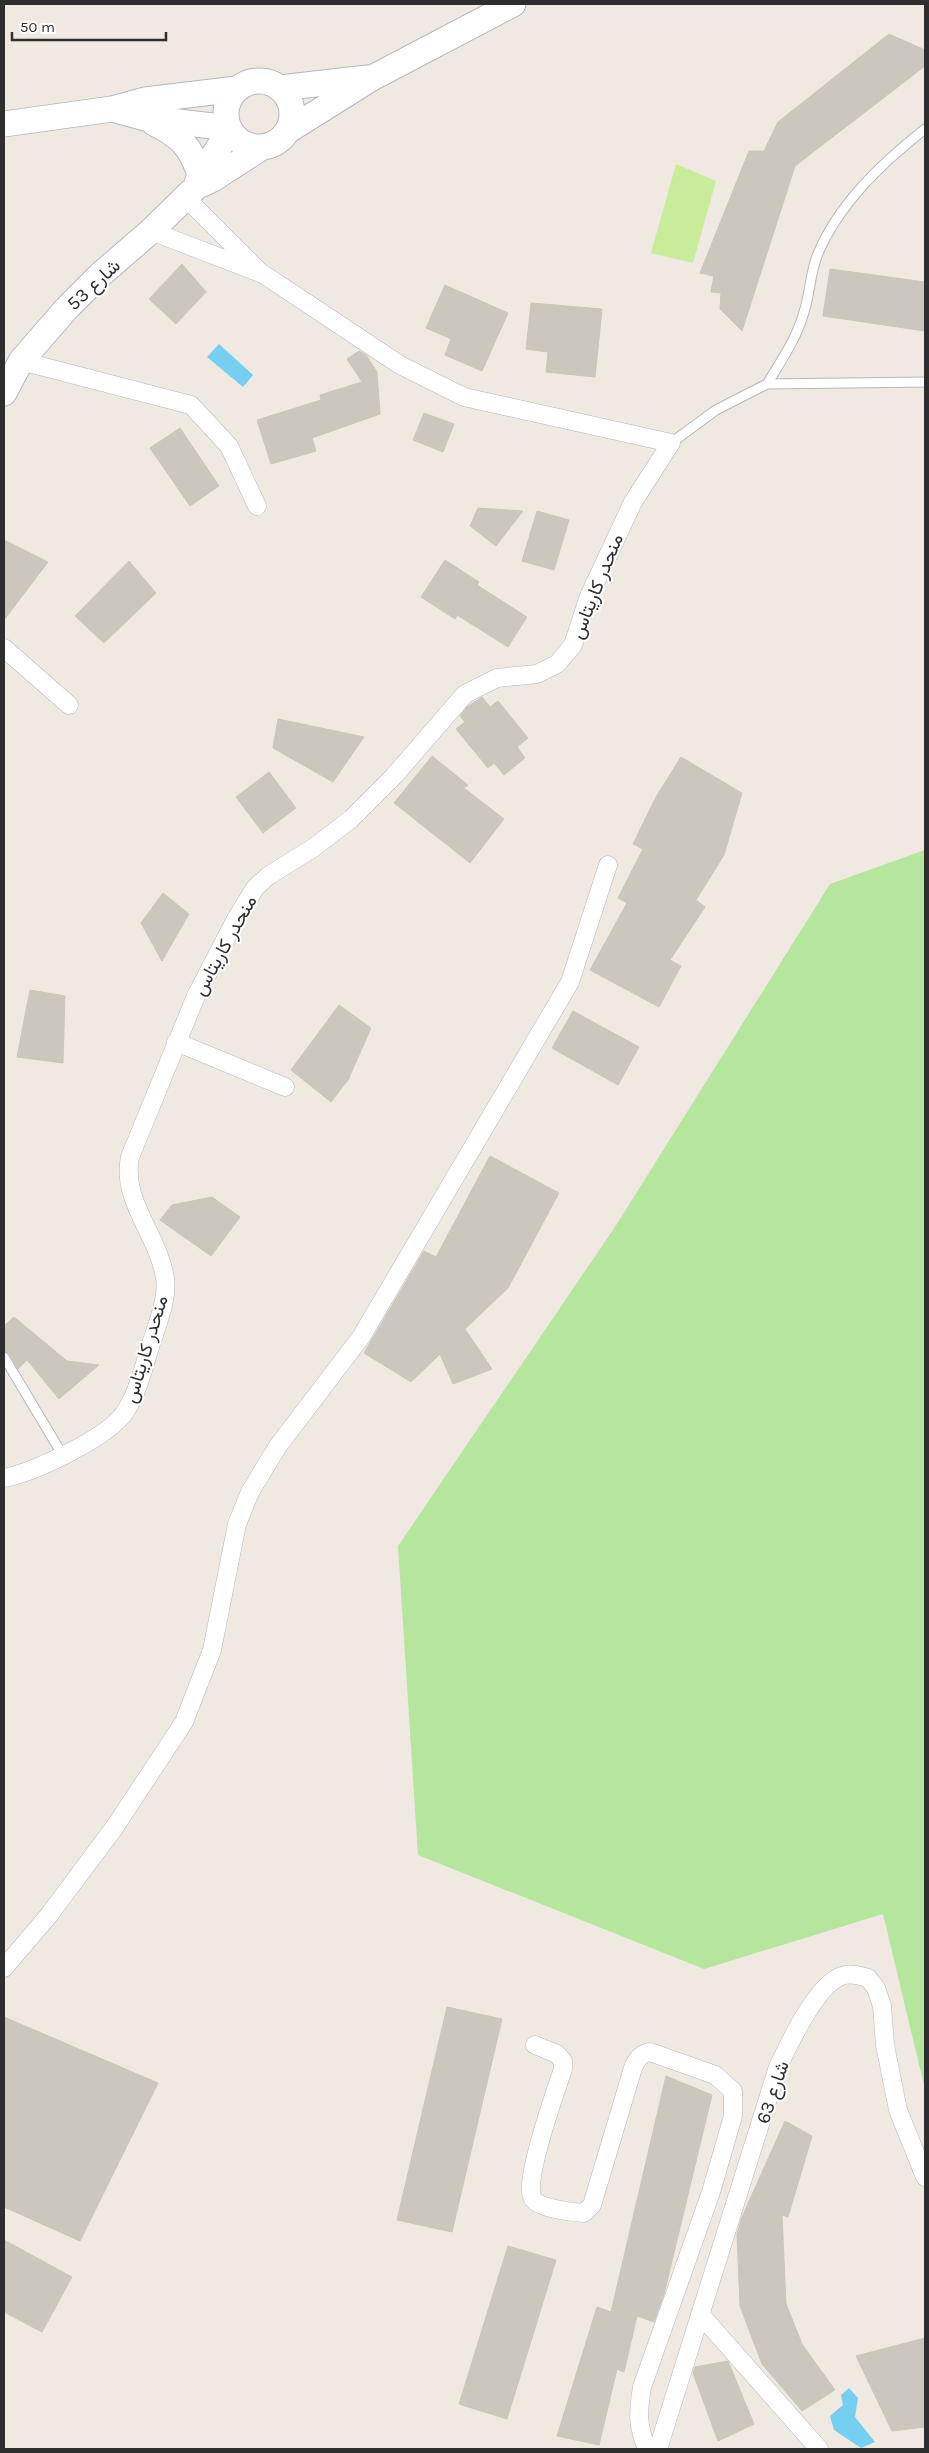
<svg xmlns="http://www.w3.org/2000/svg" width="929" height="2453" font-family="Karla,Vazirmatn,sans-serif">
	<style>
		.green { fill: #b6e59e }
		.pitch { fill: #c9ec9a }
		.water { fill: #75cff0 }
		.building { fill: #cbc7bf; stroke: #cbc5ba }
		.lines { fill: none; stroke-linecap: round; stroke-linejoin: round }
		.lane-casing { stroke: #b4b7c1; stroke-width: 11 }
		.street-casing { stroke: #b4b7c1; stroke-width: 19 }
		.secondary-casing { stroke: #b4b7c1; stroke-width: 27 }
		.lane { stroke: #fff; stroke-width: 9 }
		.street { stroke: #fff; stroke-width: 18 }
		.secondary { stroke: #fff; stroke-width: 25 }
		.labels { text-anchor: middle; stroke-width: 4; stroke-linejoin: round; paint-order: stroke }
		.street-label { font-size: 19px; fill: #2e2e2e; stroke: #fff }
	</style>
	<rect width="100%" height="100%" fill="#efe9e1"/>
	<!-- green -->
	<path class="green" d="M925,850v1239l-42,-175 -179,55 -286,-114 -20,-309 217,-319 215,-343z"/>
	<!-- pitch -->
	<path class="pitch" d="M676,164l40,17 -23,82 -42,-10z"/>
	<!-- water -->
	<path class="water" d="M219,344l34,31 -10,12 -36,-30z
		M849,2388l9,10 -3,19 20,25 -14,6 -27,-18 -4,-14 13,-11 -2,-10z"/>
	<!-- building -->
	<path class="building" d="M889,34l36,16v16l-130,100 -53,165 -22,-22 1,-16 -10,-1 3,-16 -14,-3 49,-122h15l14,-29z
		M182,264l24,28 -30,32 -27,-25z
		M830,269l95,13v49l-102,-15z
		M445,285l63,28 -26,58 -37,-16 6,-16 -25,-11z
		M531,303l71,6 -7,68 -49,-5 2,-20 -22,-3z
		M359,351l7,4 11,17 3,42 -68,24 4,13 -45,13 -14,-44 64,-20 -1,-5 42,-13 -15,-23z
		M424,413l30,11 -11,28 -30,-12z
		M180,428l39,58 -29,20 -40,-58z
		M478,508l45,3 -27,35 -26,-20z
		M537,511l32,9 -15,50 -32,-9z
		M4,540l44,22 -44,58z
		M445,560l34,22 -2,3 50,32 -19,30 -51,-32 -2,4 -34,-22z
		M129,561l27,32 -52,50 -29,-27z
		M482,697l8,10 8,-6 30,37 -11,9 8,11 -21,17 -10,-12 -6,5 -32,-39 9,-7 -5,-6 7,-9z
		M278,719l86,18 -31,45 -60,-34z
		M432,756l36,29 -4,3 40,31 -34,44 -76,-60z
		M681,757l61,36 -18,62 -28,45 9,7 -35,53 11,6 -22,41 -69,-37 37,-67 -9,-5 25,-49 -10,-5 23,-47z
		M269,772l27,36 -33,25 -27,-36z
		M163,893l26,21 -27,47 -21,-38z
		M30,990l35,6 -2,67 -46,-6z
		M339,1005l32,23 -23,52 -17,22 -40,-32z
		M573,1011l66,36 -21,38 -66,-37z
		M490,1156l69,37 -51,95 -43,41 27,40 -39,15 -13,-30 -29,28 -47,-29 60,-102 12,6z
		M212,1197l28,20 -29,39 -51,-36 12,-15z
		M14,1317l53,44 32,4 -40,34 -32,-39 -9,9 -9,-16 -5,-2v-25z
		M447,2007l55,12 -50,213 -55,-12z
		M4,2017l154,66 -78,158 -76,-34z
		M666,2076l46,19 -48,199 -10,28 -17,-6 -13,56 -7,-3 -18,76 -42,-9 40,-129 14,5z
		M785,2121l27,15 -24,81 -6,-2 4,89 16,40 33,46 -33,21 -40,-47 -22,-58 -3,-72 5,-17z
		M4,2240l68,37 -30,55 -38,-20z
		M508,2246l48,14 -49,159 -48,-15z
		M925,2338v89l-33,4 -36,-75z
		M728,2361l26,63 -36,17 -25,-68 2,-6z"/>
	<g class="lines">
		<!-- lane casing -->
		<g class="lane-casing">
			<path id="lane" d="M767,384c14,-23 30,-46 37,-72 6,-18 6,-38 13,-56 21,-52 65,-93 108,-127
				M671,443l45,-33 51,-26 158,-2
				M4,1357l58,97"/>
		</g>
		<!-- street casing -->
		<g class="street-casing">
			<path id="street" d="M185,197l74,74
				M21,361l170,44 38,41 28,60
				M4,648l65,57
				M176,1042l109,45
				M4,1478c29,-5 105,-41 121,-66 14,-21 19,-48 27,-71 6,-19 16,-43 13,-63 -7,-44 -44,-77 -35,-121l66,-161 40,-77 19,-31 13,-12 45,-28 38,-29 43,-43 71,-82 32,-16 40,-4 20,-10 16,-19 16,-49 44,-94 38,-59 -207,-46 -64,-32 -137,-91 -112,-43
				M4,1968l45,-53 65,-87 70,-106 28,-72 25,-126 13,-32 28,-46 83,-109 209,-355 38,-117
				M535,2045l22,9 6,7v8c-7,21 -41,116 -30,130 7,10 39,13 51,14l8,-8 41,-137c4,-9 7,-14 17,-16l65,23 18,16v25l-22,76 -69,195c-4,25 -5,38 5,62
				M700,2314l119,135
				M658,2449l120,-382c11,-23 40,-87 67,-92 8,-2 16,1 23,3l8,10 6,18 3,39 13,65 27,67"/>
		</g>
		<!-- secondary casing -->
		<g class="secondary-casing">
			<path id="secondary" d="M226 114a33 33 0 1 1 66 0a33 33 0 1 1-66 0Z
				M280,88l87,-10
				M112,109l33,9 84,10
				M154,123c26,13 37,23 46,52
				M4,124l108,-15 33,-9 92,-11
				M289,130l83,-52 141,-74
				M196,186l4,-11 30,-44
				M4,393l17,-32 46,-53 33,-33 51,-44 45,-44 17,-8 48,-31"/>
		</g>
		<!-- lane -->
		<use href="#lane" class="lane"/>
		<!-- street -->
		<use href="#street" class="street"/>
		<!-- secondary -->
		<use href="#secondary" class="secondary"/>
	</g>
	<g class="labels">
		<!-- street labels -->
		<g class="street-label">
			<text transform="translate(93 284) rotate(-43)" y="7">شارع 53</text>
			<text transform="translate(596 586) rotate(-68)" y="7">منحدر كاريتاس</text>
			<text transform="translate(224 945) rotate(-61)" y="7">منحدر كاريتاس</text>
			<text transform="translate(145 1349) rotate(-73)" y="7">منحدر كاريتاس</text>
			<text transform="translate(772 2092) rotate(-71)" y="7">شارع 63</text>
		</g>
	</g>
	<!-- border -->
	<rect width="929" height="2453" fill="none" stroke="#2e2e2e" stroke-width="10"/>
	<!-- scale -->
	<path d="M12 32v8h154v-8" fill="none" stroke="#2e2e2e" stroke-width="2.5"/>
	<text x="20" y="32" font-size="15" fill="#2e2e2e" stroke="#ffffff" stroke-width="4" paint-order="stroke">50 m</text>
</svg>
